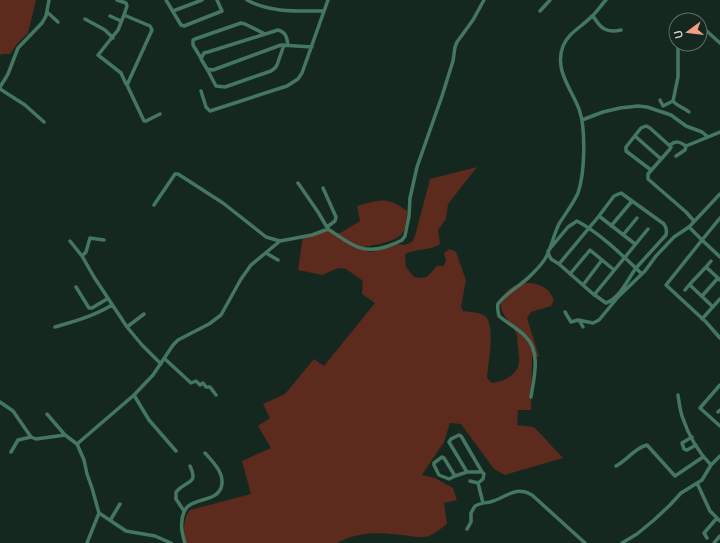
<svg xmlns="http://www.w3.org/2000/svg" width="720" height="543" font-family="Manrope,sans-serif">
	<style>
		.green { fill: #5c2b1e }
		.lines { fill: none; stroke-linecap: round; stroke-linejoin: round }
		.minor { stroke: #457660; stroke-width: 3.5 }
	</style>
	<rect width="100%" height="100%" fill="#14281f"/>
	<!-- green -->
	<path class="green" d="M0,0h36l-8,33 -11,11 -7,10h-9l-1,2z
		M477,167l-29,37 -2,15 -8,11 2,14c-11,7 -23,4 -35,10l1,13 8,10 7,1 6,-1 10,-11h7l2,-6 -2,-7 6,-4 6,3 10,28 -5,27 2,4c6,1 17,1 22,5 11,9 3,48 2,62l5,5c11,-1 26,-8 27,-21 1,-4 -1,-10 -1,-15 -1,-4 0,-8 -1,-12 -4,-10 -18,-22 -16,-32 4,-20 29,-25 44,-15 4,2 7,8 9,12l-3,6 -20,6 -4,6 12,39h-7l-1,53h-13l-1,15 17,2 29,31 -58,17 -11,-6 -33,-45 -11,-1 -6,19 -22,33 13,3 18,10 4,12 -13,3 3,21c-7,5 -16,13 -24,13 -7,1 -15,-2 -22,-2 -23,-3 -44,-3 -64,8h-152c-1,-12 -3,-23 5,-33l61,-16 -9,-33 29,-13 -13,-22 12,-8 -7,-14 22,-10 29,-35 10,7 51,-63 -13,-9 1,-13 -17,-12 -8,-1 -16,7 -24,-5 5,-34 25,-7 8,5 6,-2 18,-11 -3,-15c24,-6 29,-10 50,5 0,6 -1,13 -3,19 -4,13 -34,15 -45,18l12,4 27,-8 7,1 7,-3 3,-6 15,-57z"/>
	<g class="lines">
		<!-- minor -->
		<path class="minor" d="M117,0l9,3 1,3 -3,9 26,11 2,4 -25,55 17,36h2l14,-7
			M166,0l15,25 3,1 38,-15 -5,-11
			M247,0c23,13 52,11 77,11
			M173,11l29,-11
			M540,11l10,-11
			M47,12l11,10
			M124,15l-6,15 -20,25 23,18 5,11
			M110,16l11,5
			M593,16c8,13 13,17 28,14
			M85,19l20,11 8,8
			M700,25l20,18
			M678,44v33l-5,24c4,5 11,7 16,11
			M288,45c-1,-7 -2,-13 -10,-15l-70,22 -4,1 -3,6 6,10 6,1 68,-25 31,2
			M201,58l-8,-13v-5l2,-1 46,-16 4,1 20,10
			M207,69l9,17 9,1 46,-16 4,-3 2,-3 7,-20
			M0,87l8,-13 10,-26 24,-25 4,-7 3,-16
			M0,89l25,16 19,17
			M201,91l5,16 4,4 77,-25 11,-7 4,-6 26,-73
			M660,100l3,6 10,-5
			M582,120l21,-8 17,-4 18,-2 9,1 24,8 15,11 16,6 6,5
			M635,136l26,23
			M670,145c6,-5 10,-3 16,1
			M676,156l9,-6 1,-4 34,-14
			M651,170l-25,-19v-4l15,-19 5,-2 4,2 21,19 -1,2 -22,25v5l38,33 8,9
			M298,183l20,29 10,17
			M323,188l13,29 -1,4 -8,6
			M154,205l21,-31h3l45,29 43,34 14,4
			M599,216l36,28
			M720,218l-18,22 18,17
			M611,226l21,-25
			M689,227l13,13 -36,45 40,37 14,16
			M623,235l14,-17
			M70,241l12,15 12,21 33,50 15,18 19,19
			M266,253l12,7
			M82,256l4,-4 4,-14 14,2
			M559,264l40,-48 15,-20 7,-3 43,31c3,4 3,7 2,11 -10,11 -20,22 -30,33 -8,11 -16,30 -30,35l-14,-10 -33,-29 -8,-5 -2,-4 -1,-4 20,-24 9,-6c24,13 45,34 65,53
			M706,267l5,-6
			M570,274l20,-24 24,20
			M583,285l19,-25
			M76,287l13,21h3l15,-9
			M685,290l5,-6
			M594,295l54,-66
			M702,296l16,-18
			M713,307l-22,-21 -1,-2 16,-17 14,13
			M565,312l6,10 7,-2 15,3 6,-3 19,-23 27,-26 11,-15 18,-19 15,-10 31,-33
			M702,319l18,-20
			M579,320l4,7
			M55,327c20,-6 39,-11 57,-22
			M127,327l17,-13
			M165,359l26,24 5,-2 4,4 3,-2 3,4h4l6,8
			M720,385l-20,23 20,18
			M134,395l15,25 27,31
			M678,395c1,7 2,15 4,21 6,18 16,36 29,49
			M531,397c3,-19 10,-45 -5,-60 -8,-9 -18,-13 -27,-21 -1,-4 -2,-8 -1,-12 6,-10 24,-19 32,-28 6,-6 14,-13 17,-21 5,-10 7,-21 12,-31 6,-10 14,-20 19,-31 7,-20 8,-65 1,-84 -8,-21 -25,-39 -16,-63 5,-13 20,-20 29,-30 5,-4 9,-11 14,-16
			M0,402l13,9 18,26 5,2 29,-4 12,9
			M718,412l2,-2
			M47,414l18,21
			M692,437l-10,6 2,6 3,1 9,-5
			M11,452l7,-12 13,-3
			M442,457l2,1 11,18 -6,3 -10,-4 -5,-10v-2z
			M616,466c13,-7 17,-17 31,-21l28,31 28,-19
			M455,476l12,-4h15l-21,-36 -2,-1 -8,4 -2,3 18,30
			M470,481l8,2 5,-4 1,-5 -2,-2
			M478,483l5,20
			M697,483l13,28 10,10
			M184,511l-8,-12v-7c10,-12 23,-7 14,-26
			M111,519l9,-15
			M467,529l4,-7v-9l4,-7c5,-3 10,-3 15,-4 16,-4 25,-17 42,-7l53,48
			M707,538l-3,-5 13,-15
			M87,543l12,-30
			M171,543l-16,-7 -29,-5 -27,-18 -7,-25 -5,-14 -3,-14 -7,-16 57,-49 19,-20 20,-30 5,-5 31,-16 12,-9 20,-36 10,-14 29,-24 32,-6 16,-6c19,12 32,26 57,18 6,-2 12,-4 17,-7l3,-4 4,-20 1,-18 7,-31 25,-71 11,-35 2,-14 2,-5 16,-22 11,-20
			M185,543c-3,-9 -5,-22 -1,-31 6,-15 31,-9 37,-24 5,-14 -8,-26 -16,-35
			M622,543l15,-9 17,-14 16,-15 11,-12 21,-13 9,-15 9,-9
			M714,543l6,-7"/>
	</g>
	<!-- north arrow -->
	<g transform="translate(688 32) rotate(255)"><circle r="19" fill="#14281f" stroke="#5e6e67"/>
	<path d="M0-3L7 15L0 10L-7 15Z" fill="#f49e88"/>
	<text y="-6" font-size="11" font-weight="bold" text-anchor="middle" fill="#ccd8d2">U</text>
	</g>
</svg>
